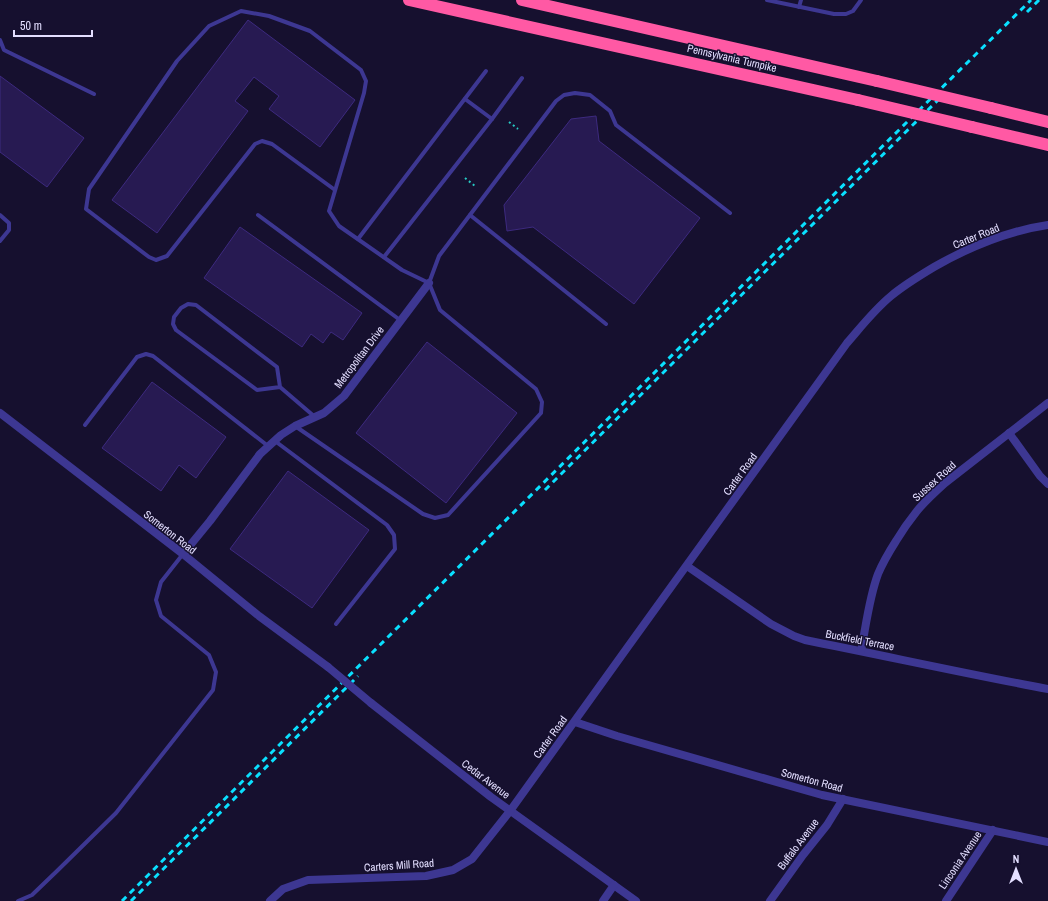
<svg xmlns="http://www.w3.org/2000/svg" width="1048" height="901" viewBox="0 0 1048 901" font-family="'Archivo Narrow',sans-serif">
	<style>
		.building { fill: #271a52; stroke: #3d2a7f }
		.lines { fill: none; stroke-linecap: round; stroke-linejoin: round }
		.path { stroke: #27cac4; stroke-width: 2; stroke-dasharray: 2 3; stroke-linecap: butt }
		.lane { stroke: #3d3792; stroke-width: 4 }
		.street { stroke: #3d3792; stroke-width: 8 }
		.highway { stroke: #ff59a4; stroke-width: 12 }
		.rail { stroke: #0ae0ff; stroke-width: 3; stroke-dasharray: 6 5; stroke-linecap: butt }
		.street-bridge { stroke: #3d3792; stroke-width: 8 }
		.highway-bridge { stroke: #ff59a4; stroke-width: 12 }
		.labels { text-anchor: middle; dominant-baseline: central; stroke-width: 3; stroke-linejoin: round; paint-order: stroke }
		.street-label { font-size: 11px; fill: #e3deff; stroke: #16102f }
	</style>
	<rect width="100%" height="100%" fill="#16102f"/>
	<g class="building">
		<path d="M248,20L355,100L320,147L269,109L279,96L254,77L235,101L248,111L157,233L112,200Z"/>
		<path d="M0,76L84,138L47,187L0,152Z"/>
		<path d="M596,116L599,141L700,218L634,304L533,227L507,231L504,205L571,119Z"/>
		<path d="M240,227L362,313L343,340L331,332L323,343L311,334L302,347L204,278Z"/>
		<path d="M427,342L517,413L446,503L356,433Z"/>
		<path d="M152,382L226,437L196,478L179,465L161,491L102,448Z"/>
		<path d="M288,471L369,530L312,608L230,549Z"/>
	</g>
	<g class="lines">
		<g class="path">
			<path d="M509,122L518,129"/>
			<path d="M465,178L475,186"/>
		</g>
		<g class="lane">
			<path d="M767,0L834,14H846L853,11L861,0"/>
			<path d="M799,7L801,0"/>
			<path d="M0,40L4,50L94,94"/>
			<path d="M492,119L522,78"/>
			<path d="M0,215L9,223V230L0,241"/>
			<path d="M258,215L400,320"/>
			<path d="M470,215L606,324"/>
			<path d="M358,239L486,71"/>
			<path d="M384,257L492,119L465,99"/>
			<path d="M429,283L439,256L556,101L564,95L575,93L590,95L610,111L616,125L730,213"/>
			<path d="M280,387L257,390L176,330L173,324L174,317L181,308L188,304L196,305L277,367L280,387L315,417"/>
			<path d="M85,425L137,357L146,354L153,356L268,446"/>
			<path d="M295,426L423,514L435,518L448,515L541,413L542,402L536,389L440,310L429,283L402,270L339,226L329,211L364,93L366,81L361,70L310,31L269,16L241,11L209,26L177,61L89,189L86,209L149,257L156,260L167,256L255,144L262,141L272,144L335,190"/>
			<path d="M275,441L387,525L394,535L395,549L336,624"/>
			<path d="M18,901L32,895L57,871L116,813L213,690L216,672L209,655L161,616L156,600L161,582L183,554"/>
		</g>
		<g class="street">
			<path d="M0,413L183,554L259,616L328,667"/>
			<path d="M1009,433L1040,476L1048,484"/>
			<path d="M183,554L210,521L260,454L281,435L295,426L324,413L344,396L429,283"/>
			<path d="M687,566L771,624L794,636L805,640C886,656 967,674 1048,689"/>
			<path d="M861,651C866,626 869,598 878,574C883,562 889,552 896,541C902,531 909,521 917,511C925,501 935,492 945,483L1048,403"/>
			<path d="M371,703L491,797L636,901"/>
			<path d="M575,722L617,736L822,795L1048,842"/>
			<path d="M270,901L283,889L308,880L426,876L453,870L472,859L510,811L627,648L847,343C861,327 874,310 891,296C904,285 919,276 934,267C969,247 1007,231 1048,225"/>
			<path d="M603,901L614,885"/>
			<path d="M770,901L803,855L827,825L843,799"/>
			<path d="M946,901L993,830"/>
		</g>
		<g class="highway">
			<path d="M409,0L858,100"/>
			<path d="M522,0L877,81"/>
			<path d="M991,108L1048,122"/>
			<path d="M972,127L1048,145"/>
		</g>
		<g class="rail">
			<path d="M1027,12L1039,0"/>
			<path d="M545,490L944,94"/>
			<path d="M122,901L908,121L1031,0"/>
			<path d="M131,901L358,676"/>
		</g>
		<path class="street-bridge" d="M328,667L371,703"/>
		<g class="highway-bridge">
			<path d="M877,81L991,108"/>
			<path d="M858,100L972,127"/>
		</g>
	</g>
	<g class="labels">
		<g class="street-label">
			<text transform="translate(732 58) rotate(13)">Pennsylvania Turnpike</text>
			<text transform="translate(976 236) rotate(-22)">Carter Road</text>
			<text transform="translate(359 357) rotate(-53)">Metropolitan Drive</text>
			<text transform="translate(740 474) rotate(-54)">Carter Road</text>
			<text transform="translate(934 481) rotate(-42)">Sussex Road</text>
			<text transform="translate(170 532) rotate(38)">Somerton Road</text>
			<text transform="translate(860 640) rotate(11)">Buckfield Terrace</text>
			<text transform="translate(550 737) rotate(-54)">Carter Road</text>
			<text transform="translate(486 779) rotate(37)">Cedar Avenue</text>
			<text transform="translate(812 780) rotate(15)">Somerton Road</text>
			<text transform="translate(798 844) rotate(-53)">Buffalo Avenue</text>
			<text transform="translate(960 860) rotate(-56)">Linconia Avenue</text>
			<text transform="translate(399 865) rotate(-4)">Carters Mill Road</text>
		</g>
	</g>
	<g transform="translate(1016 869)" stroke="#16102f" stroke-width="3" paint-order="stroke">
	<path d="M0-3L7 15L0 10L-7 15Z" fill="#e3deff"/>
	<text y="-6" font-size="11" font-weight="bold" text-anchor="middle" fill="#e3deff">N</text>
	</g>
	<path d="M14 30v6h78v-6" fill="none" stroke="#e3deff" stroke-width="2"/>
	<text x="20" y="30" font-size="12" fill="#e3deff" stroke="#16102f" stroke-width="3" paint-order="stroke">50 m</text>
</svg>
